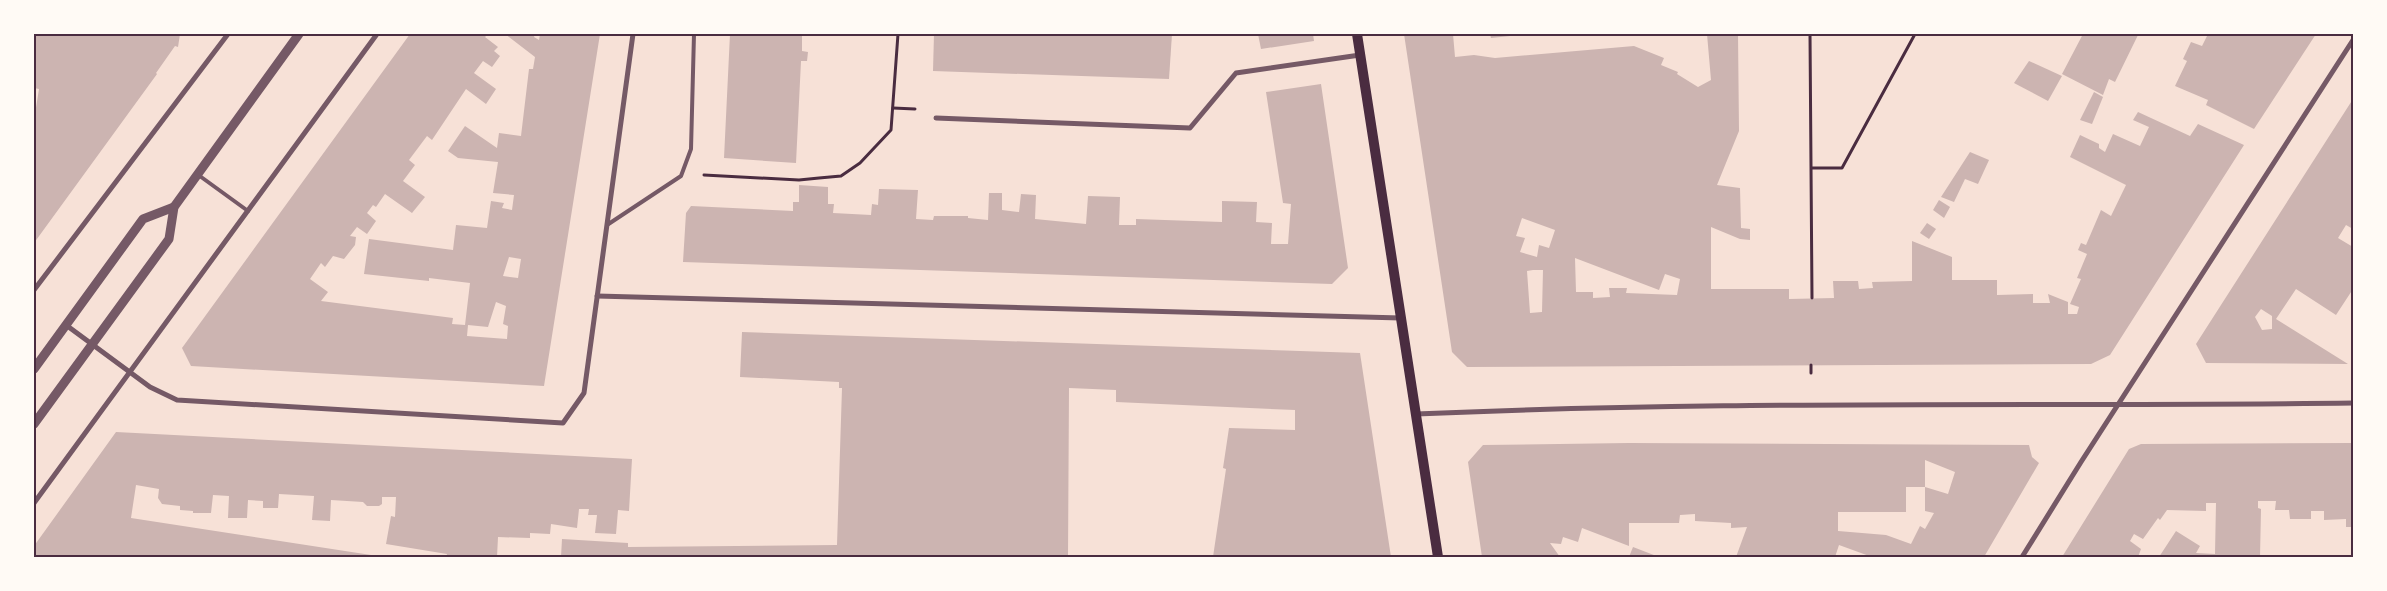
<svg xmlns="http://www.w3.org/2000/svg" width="2387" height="591" viewBox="0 0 2387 591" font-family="'Crimson Pro',serif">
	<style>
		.building { fill: #ccb4b1; fill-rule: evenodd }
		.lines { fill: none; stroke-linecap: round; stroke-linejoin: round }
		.path { stroke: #4a2c40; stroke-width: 3 }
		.service { stroke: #755966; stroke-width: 4 }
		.minor { stroke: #755966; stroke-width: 5 }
		.tertiary { stroke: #755966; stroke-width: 9 }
		.secondary { stroke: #4a2c40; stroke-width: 10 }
		.neatline { fill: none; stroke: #4a2c40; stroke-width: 2 }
	</style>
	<rect width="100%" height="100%" fill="#f7e1d7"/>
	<g class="building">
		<path d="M34,34H180L178,47L175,46L156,73L157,74L34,243V120L39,89L34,88Z"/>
		<path d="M410,34H488L485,37L498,47L494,51L500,56L492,67L483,61L474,73L496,89L486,104L466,89L432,140L427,136L409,160L415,165L403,181L425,197L412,213L385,194L376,207L373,205L367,213L376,221L367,234L357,227L350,236L356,237L355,245L344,259L333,256L325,267L321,263L310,279L328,292L321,301L453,318L452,324L465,325L470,283L429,278V281L364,274L369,239L453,250L456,225L487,228L491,201L504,203L502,208L512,210L514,195L493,193L498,162L458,158L448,151L465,126L497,148L499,133L521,136L529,69H533L535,57L505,34H535L534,37L539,40L540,34H600L544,386L191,366L182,348ZM509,257L521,259L518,278L503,276ZM496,302L506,306L503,324L508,326L507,339L467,336L468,325L488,327Z"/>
		<path d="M730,34H802V51L808,52L807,61H801L796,163L724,158Z"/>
		<path d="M934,34H1172L1169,79L933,71Z"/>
		<path d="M1258,34H1313L1314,41L1261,49Z"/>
		<path d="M1404,34H1453L1455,57L1474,55L1495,58L1634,46L1664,58L1661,65L1678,72L1677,74L1698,87L1711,80L1707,34H1738L1739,131L1717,185L1740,188L1741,228L1750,229V240L1740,239L1711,227V289H1789V299L1834,298L1833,281H1858L1859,289L1873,288L1872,282L1912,281V241L1952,257V280H1997V295L2033,294V303H2050L2048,294L2068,302V314H2077L2079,307L2070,304L2081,279L2077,278L2087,254L2078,250L2081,243L2086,245L2101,210L2111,216L2126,185L2070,157L2080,135L2099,144V148L2105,152L2113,134L2140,146L2149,127L2133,120L2138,112L2190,136L2198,124L2244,145L2110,355L2091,364L1467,367L1452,352ZM1522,218L1555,230L1549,248L1539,245L1537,257L1520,252L1525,238L1516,236ZM1575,258L1659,290L1665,274L1680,279L1677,295L1626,293L1627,288H1609L1610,297L1593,298V292H1576ZM1533,270H1543L1542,312L1530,313L1527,271Z"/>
		<path d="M1490,34H1520V35L1491,38Z"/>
		<path d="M2083,34L2138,35L2115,82L2109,79L2103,95L2062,74Z"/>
		<path d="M2208,34H2316L2254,129L2206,105L2208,100L2175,86L2187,61L2183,59L2191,42L2202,46Z"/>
		<path d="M2029,61L2062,76L2048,101L2014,83Z"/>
		<path d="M1321,84L1348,268L1332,284L683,262L686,213L691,206L793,211V202H799V185L828,187V204H834L833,213L871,215L872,204L878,205L879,189L918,190L916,219L933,220L934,216H968V218L988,220L989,193H1002V210L1019,212L1021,194L1036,195L1035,219L1086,224L1088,196L1120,197L1119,225H1136V219L1222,222V201L1257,202L1256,222L1272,223L1271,244H1288L1291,204L1283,203L1266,92Z"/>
		<path d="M2094,92L2103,97L2092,124L2080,120Z"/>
		<path d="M2353,99V229L2346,225L2338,238L2353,247V289L2336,315L2296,289L2276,319L2348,364L2206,363L2196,344ZM2261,309L2272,316V329L2262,330L2255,317Z"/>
		<path d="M1970,152L1989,160L1978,184L1965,179L1954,202L1941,197Z"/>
		<path d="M1939,200L1950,207L1944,218L1933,210Z"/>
		<path d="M1927,223L1936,229L1929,239L1920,233Z"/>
		<path d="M742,332L1360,353L1391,557H1213L1226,469L1223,468L1229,428L1295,430V410L1116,402V390L1069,388L1068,557H561L562,539L628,543V547L837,545L842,388H839V382L740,377Z"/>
		<path d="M116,432L632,459L629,511L618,510L616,534L595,533L597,515H588L589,509H579L577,528L551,524L550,534L530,533V538L498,537L497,557H446L447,554L386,544L391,516L395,517L396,497H382V504L379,506H367L363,502L331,500L330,521L312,520L314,496L279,494L278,508H263V501L248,500L247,518H228L229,496L213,495L211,513H193V511L180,510V506L162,504L158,498L159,489L136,485L131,518L384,557H34V546Z"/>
		<path d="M1629,443L2029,445L2032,457L2039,463L1984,557H1872L1839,545L1835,557H1736L1747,527L1731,528V523L1695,521V514L1680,515L1679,523H1629V546L1582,528L1578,542L1563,537L1561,544L1550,543L1560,557H1482L1468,462L1483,445ZM1925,460L1955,472L1948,494L1925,487V511L1934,513L1925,529L1920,526L1911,544L1886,535L1838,531V512H1906V487H1925Z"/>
		<path d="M2353,443V527H2346V519L2324,520V511H2311V519H2290L2289,510H2275L2276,501H2258V508L2261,509L2260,557H2159L2176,531L2200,546L2196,553L2215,554L2216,503H2206V511L2167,510L2160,520L2158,518L2143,539L2134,534L2130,541L2141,549L2138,557H2062L2129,449L2141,444Z"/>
		<path d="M1633,547L1659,557H1629Z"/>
	</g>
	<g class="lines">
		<g class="path">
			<path d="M1810,34L1812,298"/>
			<path d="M893,108L915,109"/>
			<path d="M1812,168H1842L1915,34"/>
			<path d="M704,175L799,180L819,178L841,176L860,163L891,130L898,34"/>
			<path d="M1811,373V365"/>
		</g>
		<g class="service">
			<path d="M197,174L248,211"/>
			<path d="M607,225L681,176L691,149L694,34"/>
		</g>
		<g class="minor">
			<path d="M936,118L1190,128L1236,73L1360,55"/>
			<path d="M34,290L228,34"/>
			<path d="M597,296L1401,318"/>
			<path d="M66,325L150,387L177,400L563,423L584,393L633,34"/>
			<path d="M1416,414C1728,400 2041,407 2353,403"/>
			<path d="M34,503L377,34"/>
			<path d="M2022,557L2081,462L2353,40"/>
		</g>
		<g class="tertiary">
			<path d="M34,369L143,219L174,207"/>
			<path d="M34,424L169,239L174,207L299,34"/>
		</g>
		<path class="secondary" d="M1357,34L1438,557"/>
	</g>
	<rect width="2387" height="591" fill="none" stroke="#fffaf5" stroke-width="70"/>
	<rect x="35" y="35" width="2317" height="521" class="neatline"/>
</svg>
